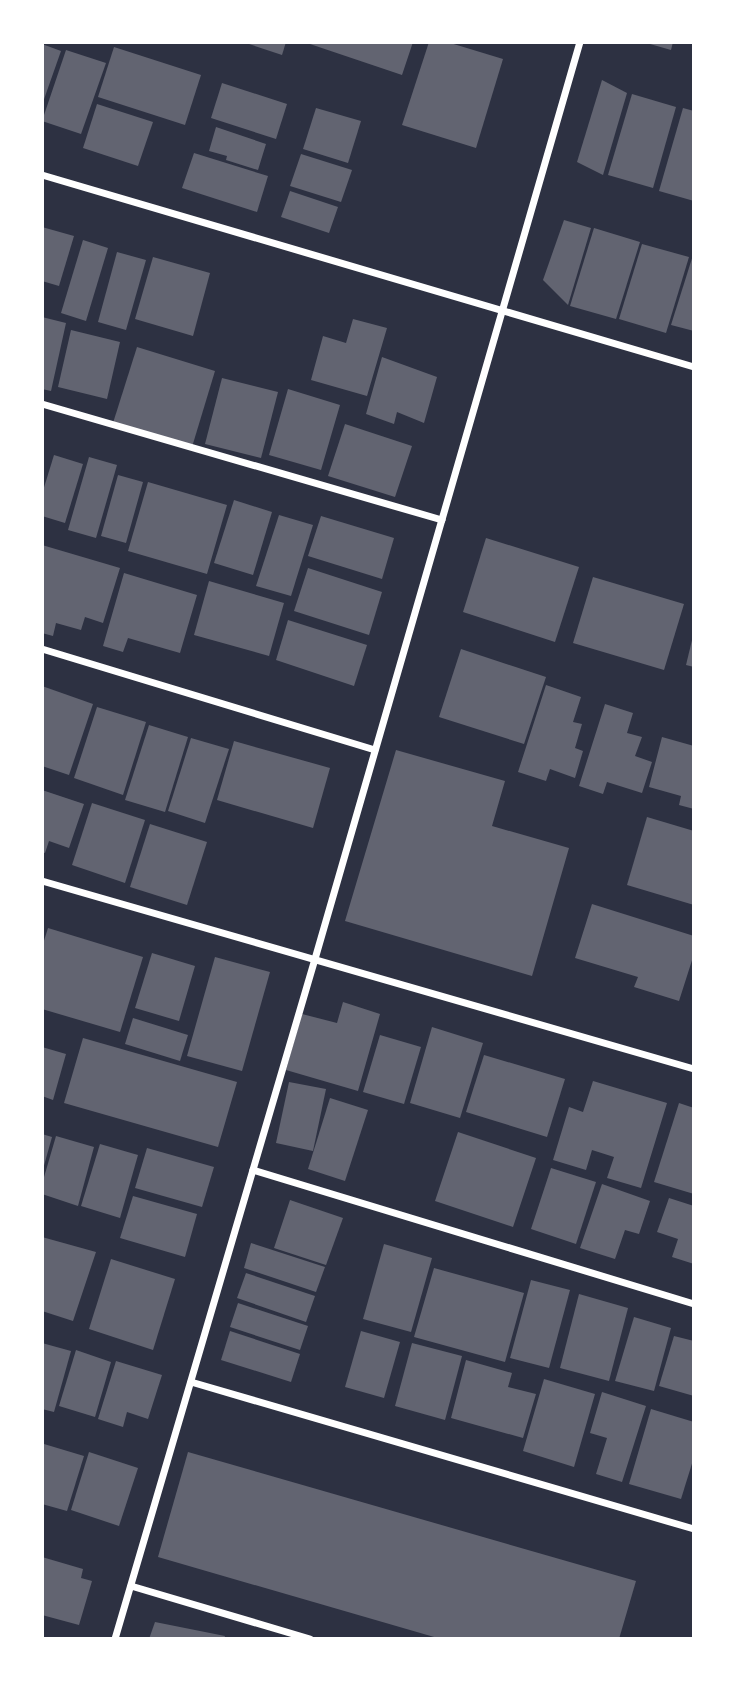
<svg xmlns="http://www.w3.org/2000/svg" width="736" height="1681" viewBox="0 0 736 1681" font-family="'Archivo Narrow',sans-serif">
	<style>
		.building { fill: #626471 }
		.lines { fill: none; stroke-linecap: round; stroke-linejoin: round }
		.minor { stroke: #fff; stroke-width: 7 }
	</style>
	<rect width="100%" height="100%" fill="#2d3142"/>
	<g class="building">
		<path d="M243,42H286L282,55Z"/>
		<path d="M304,42H413L402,75Z"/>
		<path d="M429,42H447L503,59L476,148L402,125Z"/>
		<path d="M643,42H673L671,50Z"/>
		<path d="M42,44L61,51L42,105Z"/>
		<path d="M114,47L201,75L185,125L98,97Z"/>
		<path d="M66,50L106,63L81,134L42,121Z"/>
		<path d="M602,80L627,93L603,175L577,162Z"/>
		<path d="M222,83L287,104L276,139L211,118Z"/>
		<path d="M632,94L676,107L653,188L608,175Z"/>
		<path d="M97,104L153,122L138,166L83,148Z"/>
		<path d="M316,108L361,121L348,163L303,149Z"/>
		<path d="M683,108L694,111V201L659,191Z"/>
		<path d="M216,127L266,144L258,170L226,160L227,156L209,151Z"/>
		<path d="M194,153L268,176L257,212L182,188Z"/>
		<path d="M301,154L352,170L341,202L290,186Z"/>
		<path d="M290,191L338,207L329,233L281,217Z"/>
		<path d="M564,220L591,228L568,305L543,280Z"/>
		<path d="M42,227L74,236L59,286L42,281Z"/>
		<path d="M594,228L640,242L616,319L570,306Z"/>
		<path d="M83,240L108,248L86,321L61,313Z"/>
		<path d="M642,244L689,257L666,333L619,319Z"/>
		<path d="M117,252L146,260L126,330L98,322Z"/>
		<path d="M694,252V331L671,325Z"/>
		<path d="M153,257L210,273L193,336L135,319Z"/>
		<path d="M42,317L66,323L51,391L42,389Z"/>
		<path d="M353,319L387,328L367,396L311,380L323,336L346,343Z"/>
		<path d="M71,330L120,342L107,399L58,387Z"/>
		<path d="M137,347L215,371L192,447L113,423Z"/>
		<path d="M382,357L437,377L424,423L397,412L394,424L366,414Z"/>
		<path d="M222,378L278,392L261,458L205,444Z"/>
		<path d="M288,389L340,405L321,470L269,455Z"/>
		<path d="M345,424L412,446L395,497L328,476Z"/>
		<path d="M54,455L83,464L65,523L42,516V494Z"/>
		<path d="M89,457L117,465L96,538L68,530Z"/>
		<path d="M118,475L143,482L126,543L101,536Z"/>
		<path d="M148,482L227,505L207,574L128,551Z"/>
		<path d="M234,500L272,512L253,575L214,563Z"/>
		<path d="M279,515L313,525L291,596L256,586Z"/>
		<path d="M321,516L394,538L382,579L308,556Z"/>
		<path d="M486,538L579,567L555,642L463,612Z"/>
		<path d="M42,545L120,568L103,623L85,617L81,630L56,623L53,636L42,633Z"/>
		<path d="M308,568L382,592L369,635L294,611Z"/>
		<path d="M124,573L197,595L180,653L128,638L123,652L103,646Z"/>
		<path d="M593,577L684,604L664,670L573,643Z"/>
		<path d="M209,581L284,603L269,656L194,635Z"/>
		<path d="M288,620L367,645L354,686L276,660Z"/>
		<path d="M693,636H694V667L686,665Z"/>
		<path d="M461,649L546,677L524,744L439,717Z"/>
		<path d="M546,685L581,697L573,722L582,724L575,748L583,751L575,778L550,769L546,781L518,772Z"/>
		<path d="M42,686L93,704L69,775L42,766Z"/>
		<path d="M605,704L633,713L627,733L642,737L635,756L652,762L642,793L607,782L603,794L579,786Z"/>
		<path d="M97,707L146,722L123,795L74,778Z"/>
		<path d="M149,725L188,737L165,812L125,800Z"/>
		<path d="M662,737L694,746V809L679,805L681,796L649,787Z"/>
		<path d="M191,738L229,749L205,823L168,811Z"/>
		<path d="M234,741L330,768L313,828L217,800Z"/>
		<path d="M396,750L505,781L492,826L569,848L532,976L345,921Z"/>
		<path d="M42,790L84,804L69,848L49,841L45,853L42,852Z"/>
		<path d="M92,803L145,820L125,883L72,865Z"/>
		<path d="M647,817L694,831V905L627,885Z"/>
		<path d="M150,824L207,842L187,905L130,887Z"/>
		<path d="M592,904L694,936V954L679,1001L634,987L638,977L575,958Z"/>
		<path d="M48,928L143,957L120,1032L42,1009V947Z"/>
		<path d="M152,953L195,966L179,1021L135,1008Z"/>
		<path d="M215,957L270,972L242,1071L187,1056Z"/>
		<path d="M343,1002L380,1014L358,1091L286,1070L302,1014L337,1023Z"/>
		<path d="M133,1018L188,1035L180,1061L125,1044Z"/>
		<path d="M432,1027L483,1043L460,1118L410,1103Z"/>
		<path d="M380,1035L421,1047L404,1104L363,1092Z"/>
		<path d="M83,1038L237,1082L218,1147L64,1103Z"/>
		<path d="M42,1047L66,1054L53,1100L42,1096Z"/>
		<path d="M484,1055L565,1079L547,1137L466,1112Z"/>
		<path d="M593,1081L667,1103L641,1188L607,1178L614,1157L592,1150L586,1170L553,1160L569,1107L583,1112Z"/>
		<path d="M289,1082L326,1089L313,1151L276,1143Z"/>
		<path d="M330,1098L368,1110L345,1181L308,1169Z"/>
		<path d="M679,1103L694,1108V1194L654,1182Z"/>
		<path d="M458,1132L536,1158L513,1227L435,1201Z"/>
		<path d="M42,1134L52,1137L43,1169H42Z"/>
		<path d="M56,1136L94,1147L78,1206L42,1194V1184Z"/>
		<path d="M100,1144L138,1155L120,1218L81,1206Z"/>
		<path d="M147,1148L214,1167L202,1207L135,1188Z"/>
		<path d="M551,1168L596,1182L576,1244L531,1229Z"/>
		<path d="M602,1184L650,1201L639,1234L625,1230L615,1259L580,1248Z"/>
		<path d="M133,1196L197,1214L185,1257L120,1238Z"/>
		<path d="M669,1198L694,1206V1264L672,1257L678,1239L657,1232Z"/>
		<path d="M290,1200L343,1218L326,1265L274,1248Z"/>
		<path d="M42,1237L96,1252L73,1321L42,1311Z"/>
		<path d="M251,1243L325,1267L316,1292L244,1268Z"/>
		<path d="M384,1244L432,1258L411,1332L363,1319Z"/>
		<path d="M111,1259L175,1279L153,1350L89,1329Z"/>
		<path d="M434,1268L524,1293L505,1362L414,1337Z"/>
		<path d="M246,1273L315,1296L306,1322L237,1298Z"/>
		<path d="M531,1280L570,1290L549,1368L510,1358Z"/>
		<path d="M579,1294L628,1308L609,1381L560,1368Z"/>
		<path d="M238,1303L308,1326L300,1350L230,1327Z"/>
		<path d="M634,1317L671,1328L654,1391L615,1381Z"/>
		<path d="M230,1331L300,1354L291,1382L221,1360Z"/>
		<path d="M361,1331L400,1342L384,1398L345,1387Z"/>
		<path d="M674,1336L694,1341V1396L659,1386Z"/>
		<path d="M42,1343L71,1351L54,1412L42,1409Z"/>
		<path d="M412,1343L462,1356L445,1420L395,1406Z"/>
		<path d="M76,1350L111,1362L95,1417L59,1406Z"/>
		<path d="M466,1360L512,1373L508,1387L536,1394L523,1438L451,1418Z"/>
		<path d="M116,1361L162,1375L148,1419L127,1412L123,1427L98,1419Z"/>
		<path d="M544,1379L595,1394L574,1467L523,1451Z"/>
		<path d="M602,1392L646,1406L622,1482L596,1474L607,1438L590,1433Z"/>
		<path d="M651,1409L694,1422V1457L681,1499L629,1484Z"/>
		<path d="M44,1444L84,1456L67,1511L42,1504V1452Z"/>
		<path d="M89,1452L138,1468L119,1526L71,1510Z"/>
		<path d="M188,1452L636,1581L619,1639H441L158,1557Z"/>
		<path d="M42,1557L83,1569L81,1578L92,1581L79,1625L42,1615L44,1596L42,1595Z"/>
		<path d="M155,1622L225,1636L224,1639H149Z"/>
	</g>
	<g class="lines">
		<g class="minor">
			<path d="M42,175L694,367"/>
			<path d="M42,404L442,520"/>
			<path d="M42,649L375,750"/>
			<path d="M42,881L694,1069"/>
			<path d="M253,1170L694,1304"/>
			<path d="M191,1382L694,1529"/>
			<path d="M131,1586L310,1639"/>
			<path d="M115,1639L315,959L580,42"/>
		</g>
	</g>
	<rect width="736" height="1681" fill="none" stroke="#ffffff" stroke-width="88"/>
</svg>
